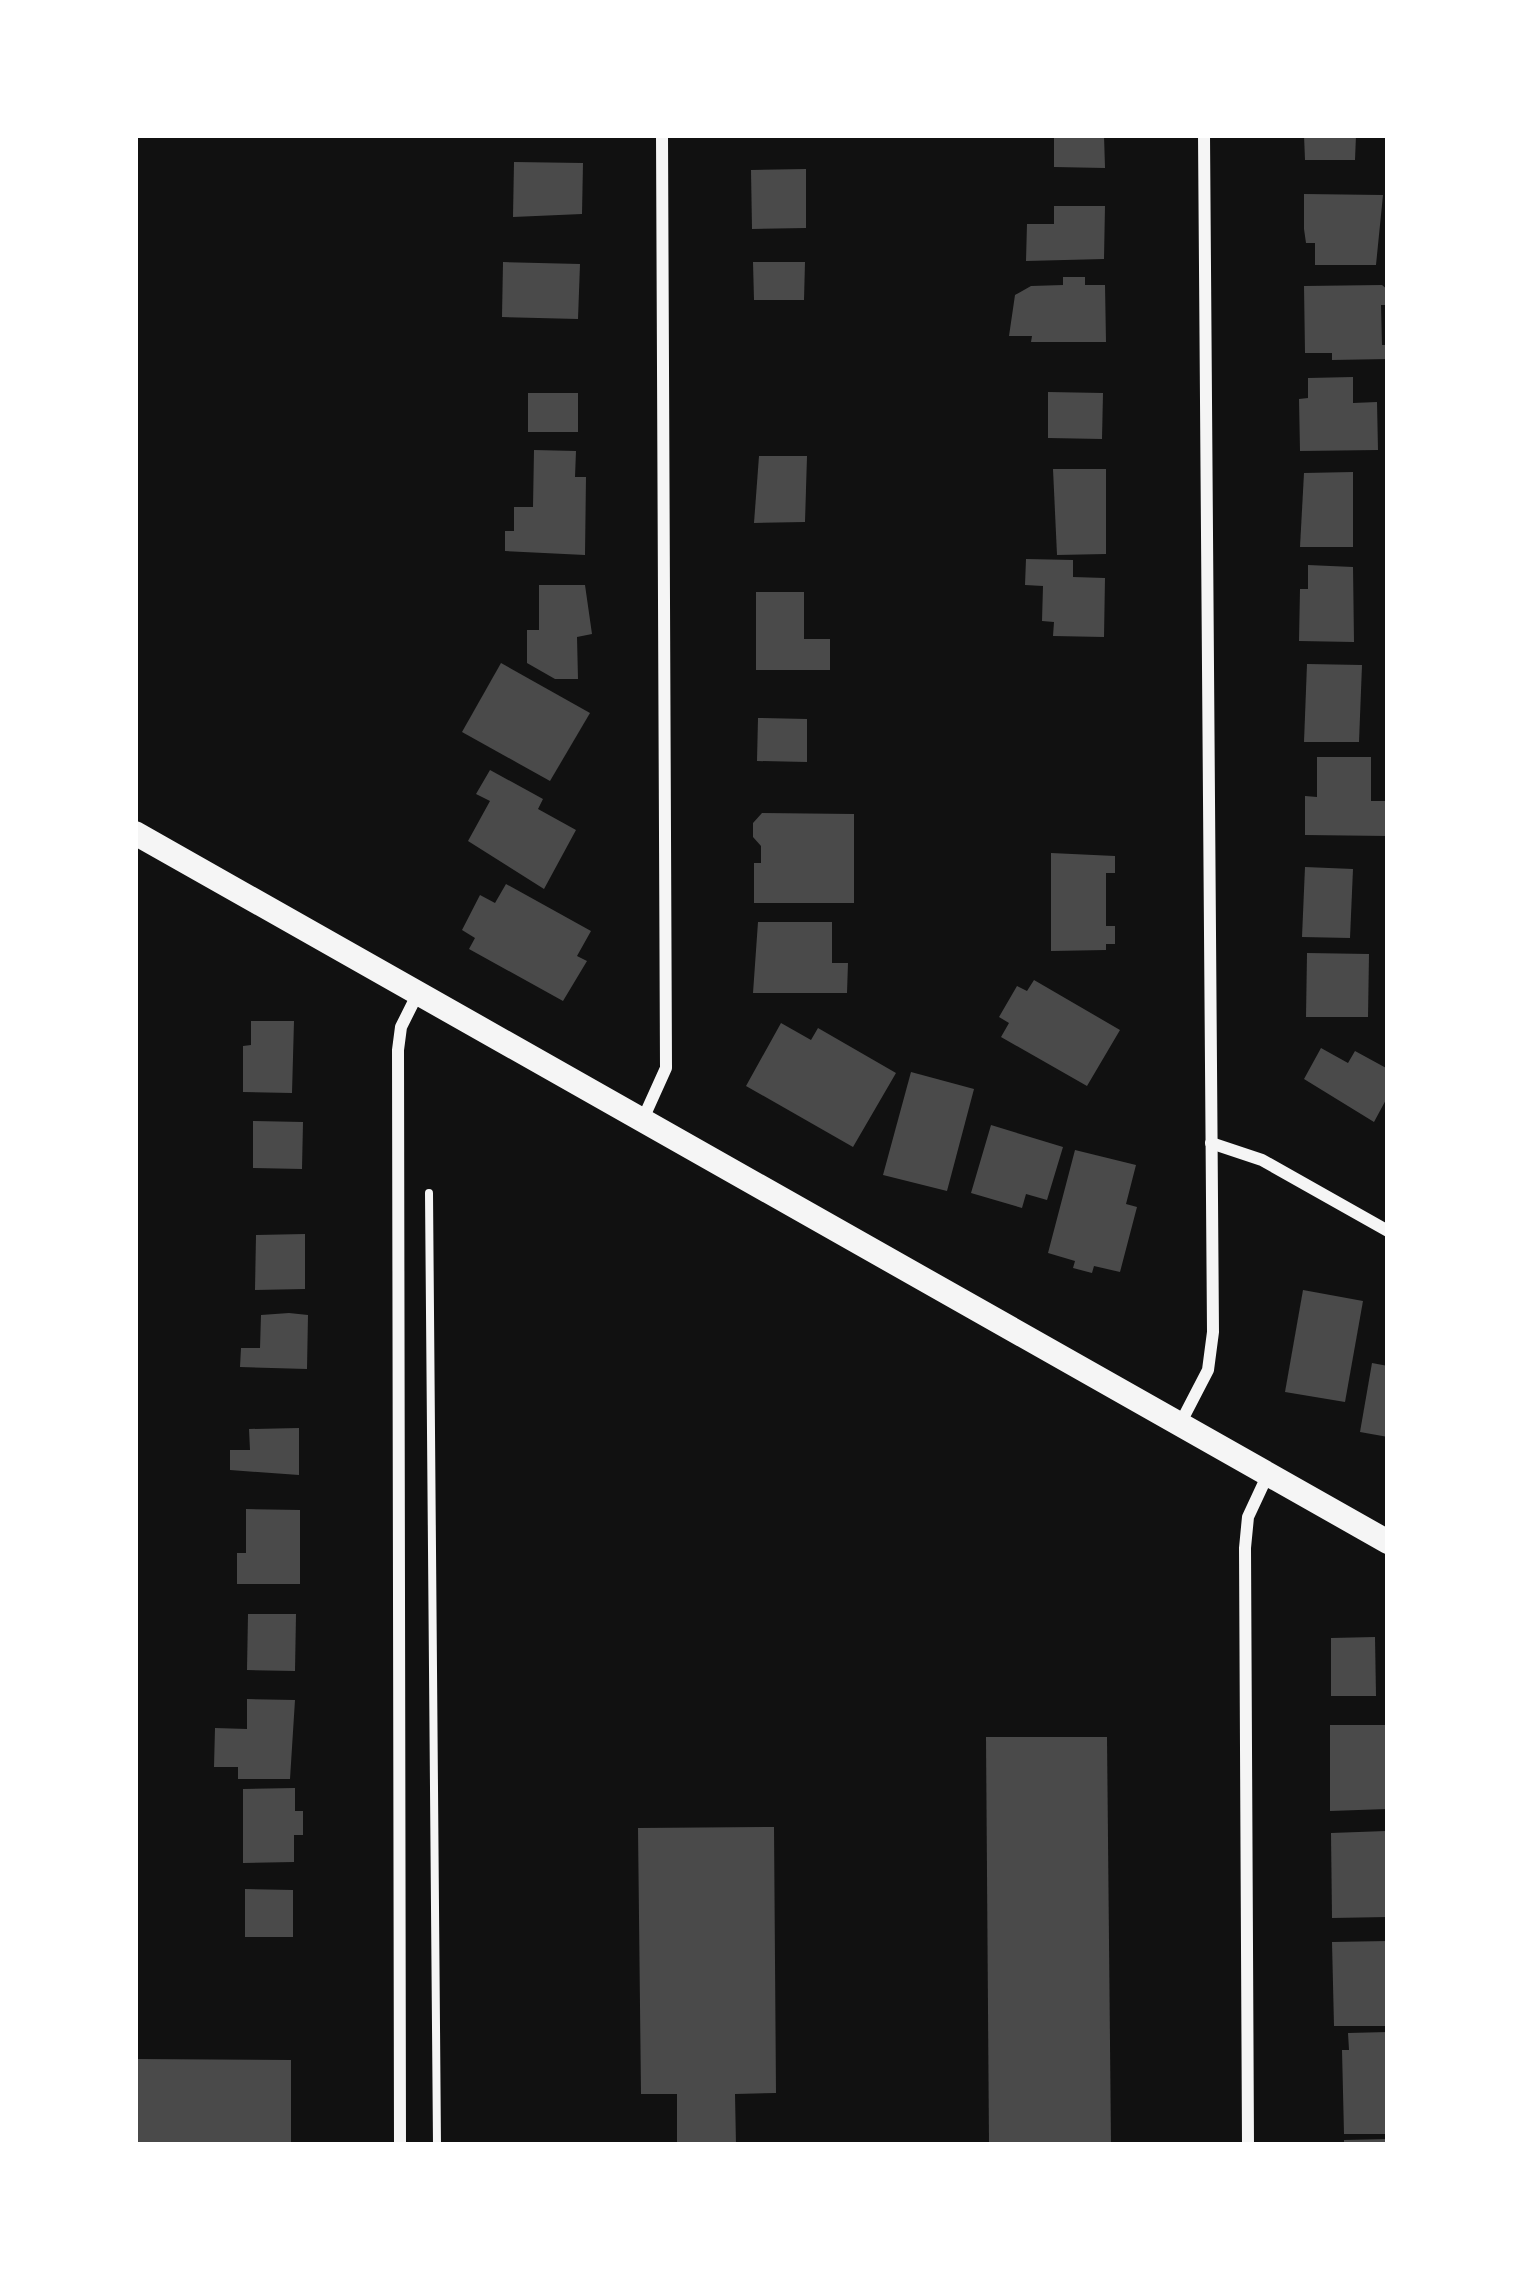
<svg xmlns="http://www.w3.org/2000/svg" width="1523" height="2280" viewBox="0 0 1523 2280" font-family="'Noto Sans',sans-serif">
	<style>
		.building { fill: #4a4a4a }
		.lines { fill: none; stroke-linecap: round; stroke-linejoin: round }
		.path { stroke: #f5f5f5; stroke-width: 8 }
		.minor { stroke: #f5f5f5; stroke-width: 12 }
		.secondary { stroke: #f5f5f5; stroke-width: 24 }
	</style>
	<rect width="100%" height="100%" fill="#111"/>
	<g class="building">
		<path d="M1054,135H1104L1105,168L1054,167Z"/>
		<path d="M1304,135H1356L1355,160H1305Z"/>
		<path d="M514,162L583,163L582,214L513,217Z"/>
		<path d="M806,169V228L752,229L751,170Z"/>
		<path d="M1304,194L1383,195L1376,265H1315V243H1306L1304,229Z"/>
		<path d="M1054,206H1105L1104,259L1026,261L1027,224H1054Z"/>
		<path d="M503,262L580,264L578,319L502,317Z"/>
		<path d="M753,262H805L804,300H754Z"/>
		<path d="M1063,277H1085V285H1105L1106,342H1031L1032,336H1009L1015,295L1031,286L1063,285Z"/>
		<path d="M1382,285L1388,290V305H1381L1382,345H1388V359L1332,360V353H1305L1304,286Z"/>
		<path d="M1353,377V403L1377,402L1378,450L1300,451L1299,399L1308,398V378Z"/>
		<path d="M1048,392L1103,393L1102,439L1048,438Z"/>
		<rect x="528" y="393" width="50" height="39"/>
		<path d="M534,450L576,451L575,477H586L585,555L505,551V531H514V507H533Z"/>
		<path d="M759,456H807L805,522L754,523Z"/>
		<path d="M1053,469H1106V554L1057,555Z"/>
		<path d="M1353,472V547H1300L1304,473Z"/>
		<path d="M1026,559L1073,560V577L1105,578L1104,637L1053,636L1054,622L1042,621L1043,586L1025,585Z"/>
		<path d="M1308,565L1353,567L1354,642L1299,641L1300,589H1308Z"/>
		<path d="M539,585H585L592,634L577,637L578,679H555L527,663V630H539Z"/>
		<path d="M756,592H804V639H830V670H756Z"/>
		<path d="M501,663L590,713L550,781L462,732Z"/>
		<path d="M1307,664L1362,665L1359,742H1304Z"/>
		<path d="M758,718L807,719V762L757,761Z"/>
		<path d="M1317,757H1371V801H1388V836L1305,835V796L1317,797Z"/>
		<path d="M490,770L543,799L538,809L576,830L544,889L468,841L490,801L476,794Z"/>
		<path d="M762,813L854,814V903H754V863H761V846L753,837V823Z"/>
		<path d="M1051,853L1115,856V873H1106V926H1115V944H1106V950L1051,951Z"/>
		<path d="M1305,867L1353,869L1350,938L1302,937Z"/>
		<path d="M506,884L591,931L577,956L587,961L563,1001L469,949L475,938L462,930L480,895L495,903Z"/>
		<path d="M758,922H832V963H848L847,993H753Z"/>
		<path d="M1307,953L1369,954L1368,1017H1306Z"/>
		<path d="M1034,980L1120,1030L1087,1086L1001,1037L1009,1023L999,1017L1017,986L1027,991Z"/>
		<path d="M251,1021H294L292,1093L243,1092V1046L251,1045Z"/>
		<path d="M781,1023L811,1040L818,1028L896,1073L853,1147L746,1086Z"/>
		<path d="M1321,1048L1348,1063L1355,1051L1388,1069V1096L1374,1122L1304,1079Z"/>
		<path d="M911,1072L974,1089L947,1191L883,1175Z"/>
		<path d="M253,1121L303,1122L302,1169L253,1168Z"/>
		<path d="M991,1125L1063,1147L1047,1200L1026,1194L1022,1208L971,1193Z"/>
		<path d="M1075,1150L1136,1165L1126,1204L1137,1207L1120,1272L1094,1266L1092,1273L1073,1268L1075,1261L1048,1253Z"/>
		<path d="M305,1234V1289L255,1290L256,1235Z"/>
		<path d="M1303,1290L1363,1301L1345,1402L1285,1392Z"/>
		<path d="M289,1313L308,1315L307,1369L240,1367L241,1348H260L261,1315Z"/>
		<path d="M1372,1363L1388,1366V1437L1360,1432Z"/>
		<path d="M299,1428V1475L230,1470V1450H250L249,1429Z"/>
		<path d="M246,1509L300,1510V1584H237V1553H246Z"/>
		<path d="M248,1614H296L295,1671L247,1670Z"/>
		<path d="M1375,1637L1376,1696H1331V1638Z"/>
		<path d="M247,1699L295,1700L290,1779H238V1767H214L215,1728L247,1729Z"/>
		<path d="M1330,1725H1388L1387,1809L1330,1811Z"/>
		<path d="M986,1737H1107L1111,2145H989Z"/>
		<path d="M295,1788V1811H303V1835H294V1862L243,1863V1789Z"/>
		<path d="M774,1827L776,2093L735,2094L736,2145H677V2094H641L638,1828Z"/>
		<path d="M1386,1831L1388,1917L1332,1918L1331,1833Z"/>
		<path d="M245,1889L293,1890V1937H245Z"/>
		<path d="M1388,1941V2026H1334L1332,1942Z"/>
		<path d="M1388,2032V2134H1344L1342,2050H1349L1348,2033Z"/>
		<path d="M135,2059L291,2060V2144L136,2145Z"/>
		<path d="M1388,2139V2145H1344V2140Z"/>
	</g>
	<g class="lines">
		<path class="path" d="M429,1193L437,2145"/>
		<g class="minor">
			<path d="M643,1119L666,1068L662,135"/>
			<path d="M1211,1143L1262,1160L1388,1231"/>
			<path d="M1180,1424L1208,1370L1213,1332L1204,135"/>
			<path d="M400,2145L398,1050L401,1027L418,993"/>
			<path d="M1248,2145L1245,1548L1248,1517L1268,1474"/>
		</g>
		<path class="secondary" d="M135,833L1388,1542"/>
	</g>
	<rect width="1523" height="2280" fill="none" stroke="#ffffff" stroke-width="276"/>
</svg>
